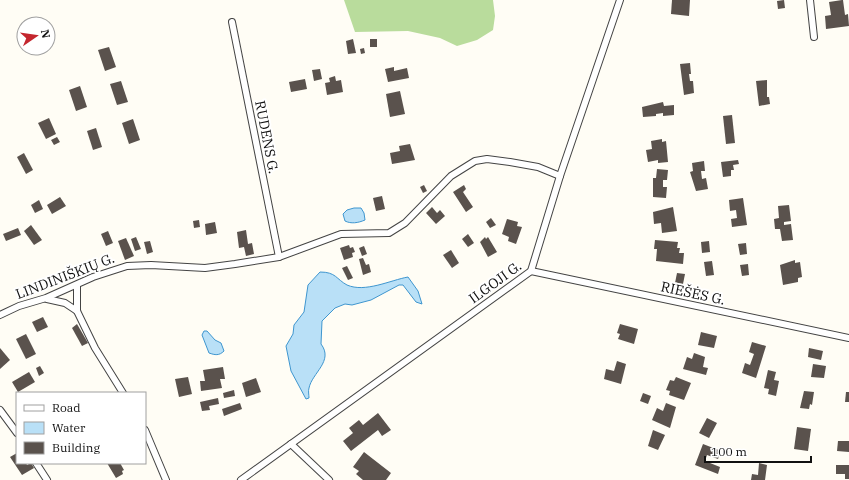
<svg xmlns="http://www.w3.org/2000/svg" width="849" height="480" viewBox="0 0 849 480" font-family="'IBM Plex Serif',serif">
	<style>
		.forest { fill: #b9dc9c }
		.water { fill: #b9e0f7; stroke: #3f96cf }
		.building { fill: #5a524d }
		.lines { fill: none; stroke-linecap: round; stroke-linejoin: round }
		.street-casing { stroke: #444; stroke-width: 8 }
		.street { stroke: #fff; stroke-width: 6 }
		.labels { text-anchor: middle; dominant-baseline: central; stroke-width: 4; stroke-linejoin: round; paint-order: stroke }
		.street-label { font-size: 14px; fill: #111; stroke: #fff }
	</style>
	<rect width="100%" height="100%" fill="#fffdf5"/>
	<path class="forest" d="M344,0H493L495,16L493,30L477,40L457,46L440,38L408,31L355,32Z"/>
	<g class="water">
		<path d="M354,208H361L364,213L365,220C358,223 351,224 345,221L343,214L347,210Z"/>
		<path d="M320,272C336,272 336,279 347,285C365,293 391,280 408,277L418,291L422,304L416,302L403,285H399L371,300L352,305L345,304L335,308L322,321L321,344C334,361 312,373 309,388C308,391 309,395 309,398L306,399L291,371L286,346L293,334L294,325L304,312L308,285Z"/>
		<path d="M204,331H207L215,340L221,343L224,351C219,356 215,355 209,353L202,335Z"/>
	</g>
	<g class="building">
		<path d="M672,0H690L689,16L671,14Z"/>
		<path d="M784,0L785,8L778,9L777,1Z"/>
		<path d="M842,0H843L845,15L848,14L849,26L826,29L825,16L831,15L829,2Z"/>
		<path d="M353,39L356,53L348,54L346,41Z"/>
		<rect x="370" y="39" width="7" height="8"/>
		<path d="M109,47L116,67L105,71L98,50Z"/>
		<path d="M364,48L365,53L361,54L360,49Z"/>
		<path d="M690,63L691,74H689L690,81H693L694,93L684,95L680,64Z"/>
		<path d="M394,67V71L407,68L409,78L388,82L385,69Z"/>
		<path d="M320,69L322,79L314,81L312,70Z"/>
		<path d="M335,76L336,81L341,80L343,92L327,95L325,83L330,82L329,78Z"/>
		<path d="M305,79L307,89L291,92L289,82Z"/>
		<path d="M767,80V97H769L770,104L759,106L756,81Z"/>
		<path d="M121,81L128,102L117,105L110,84Z"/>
		<path d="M80,86L87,107L76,111L69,90Z"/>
		<path d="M400,91L405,114L390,117L386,94Z"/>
		<path d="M663,102L664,106L674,105V115L663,116V113L656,114V116L643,117L642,107Z"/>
		<path d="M732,115L735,143L726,144L723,116Z"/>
		<path d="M49,118L56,134L46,139L38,123Z"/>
		<path d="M133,119L140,140L129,144L122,123Z"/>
		<path d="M96,128L102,147L93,150L87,131Z"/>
		<path d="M57,137L60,142L54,145L51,140Z"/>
		<path d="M662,139V142L666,141L668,162L658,163V160L648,162L646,150L652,149L651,141Z"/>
		<path d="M410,144L415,160L392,164L390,153L400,151L399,146Z"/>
		<path d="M24,153L33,170L26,174L17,157Z"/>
		<path d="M738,160L739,164L733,165L734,170H731V176L723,177L721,162Z"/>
		<path d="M704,161L705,171H701L702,179L706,178L708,189L696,191L690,172L693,171L692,163Z"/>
		<path d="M657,169L668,170L667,180H663V187H667L666,198L653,197V178H656Z"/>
		<path d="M424,185L427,191L423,193L420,187Z"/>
		<path d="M464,185L466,189L463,192L473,207L466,212L453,192Z"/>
		<path d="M382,196L385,209L376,211L373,198Z"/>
		<path d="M60,197L66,206L52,214L47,205Z"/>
		<path d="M743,198L747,225L732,227L731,219L737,218L736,210L730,211L729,200Z"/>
		<path d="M39,200L43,209L35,213L31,205Z"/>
		<path d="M789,205L791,221L784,222V225L791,224L793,240L782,241L780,229H775L774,219L779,218L778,206Z"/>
		<path d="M432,207L437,213L440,210L445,216L436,224L426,213Z"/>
		<path d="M673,207L677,231L662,233L661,223L654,224L653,212Z"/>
		<path d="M491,218L496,225L490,228L486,222Z"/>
		<path d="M507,219L518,222L517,226L522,227L516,244L508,241L509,237L502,234Z"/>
		<path d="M199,220L200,227L194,228L193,221Z"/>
		<path d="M215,222L217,233L206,235L205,224Z"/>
		<path d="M31,225L42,240L34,245L24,231Z"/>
		<path d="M18,228L21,235L6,241L3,234Z"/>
		<path d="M246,230L248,244L252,243L254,254L246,256L244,247L239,248L237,232Z"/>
		<path d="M108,231L113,243L106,246L101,234Z"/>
		<path d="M468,234L474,243L468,247L462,239Z"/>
		<path d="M136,237L141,249L135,251L131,239Z"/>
		<path d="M485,237L486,239L488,237L497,252L488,257L480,242Z"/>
		<path d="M126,238L134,256L125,260L118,241Z"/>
		<path d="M655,240L678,242L677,248H680L679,253H684L683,264L656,261L657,249H654Z"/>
		<path d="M150,241L153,252L147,254L144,242Z"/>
		<path d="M709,241L710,252L702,253L701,242Z"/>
		<path d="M746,243L747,254L740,255L738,244Z"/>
		<path d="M349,245L350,248L353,247L355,252L352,253L353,257L344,260L340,248Z"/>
		<path d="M364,246L367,254L362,256L359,248Z"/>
		<path d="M451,250L459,263L452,268L443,255Z"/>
		<path d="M363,258L366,265L369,264L371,272L363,275L359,259Z"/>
		<path d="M795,260V263L800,262L802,277L798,278V282L783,285L780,265Z"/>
		<path d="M712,261L714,275L706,276L704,262Z"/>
		<path d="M748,264L749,275L742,276L740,265Z"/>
		<path d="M347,266L353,278L348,280L342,268Z"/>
		<path d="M677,273L685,274L683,284L675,283Z"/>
		<path d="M43,317L48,327L37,332L32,322Z"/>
		<path d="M77,324L88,343L82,346L72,328Z"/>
		<path d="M620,324L638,329L634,344L618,339L620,334L617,333Z"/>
		<path d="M701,332L717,336L714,348L698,345Z"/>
		<path d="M26,334L36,354L26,359L16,339Z"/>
		<path d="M752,342L766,346L756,378L742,373L745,363L750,365L754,354L749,352Z"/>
		<path d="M0,348L10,360L0,369Z"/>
		<path d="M809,348L823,351L821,360L808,357Z"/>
		<path d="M694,353L705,357L703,367L708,368L706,375L683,369L687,357L692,359Z"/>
		<path d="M617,361L626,364L621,384L604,379L606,369L614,371Z"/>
		<path d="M813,364L826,366L824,378L811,377Z"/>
		<path d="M40,366L44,373L39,376L36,368Z"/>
		<path d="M223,367L225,379H220L222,388L201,391L200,381H205L203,370Z"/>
		<path d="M768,370L776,372L774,380L779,381L776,396L768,394L769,389L764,388Z"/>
		<path d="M29,372L35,382L18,392L12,382Z"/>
		<path d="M188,377L192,394L179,397L175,379Z"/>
		<path d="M676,377L691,383L684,400L669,395L670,391L666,390L670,380L674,381Z"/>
		<path d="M256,378L261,392L246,397L242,383Z"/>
		<path d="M234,390L235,396L224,398L223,393Z"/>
		<path d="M804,391L814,392L812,405L810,404L809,409L800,408Z"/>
		<path d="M846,392H849V402H845Z"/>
		<path d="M643,393L651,396L648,404L640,401Z"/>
		<path d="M218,398L219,404L209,406L210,410L202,411L200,402Z"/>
		<path d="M240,403L242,409L224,416L222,409Z"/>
		<path d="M666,403L676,407L670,428L652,420L657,408L663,411Z"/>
		<path d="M378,413L391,430L382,436L378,430L351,451L343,441L353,433L349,428L359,420L363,425Z"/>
		<path d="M707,418L717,423L709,438L699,433Z"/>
		<path d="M797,427L811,429L808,451L794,449Z"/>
		<path d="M653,430L665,435L658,450L648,446Z"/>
		<path d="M838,441H849V452L837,451Z"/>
		<path d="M703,444L721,451L718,459L707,455L705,461L720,467L718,474L695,465Z"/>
		<path d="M364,452L391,473L386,480H363L356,474L359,471L353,467Z"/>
		<path d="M17,453V463H26L27,465L31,463L34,468L22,475L10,457Z"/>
		<path d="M107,463H120L124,470L122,471L123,474L116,478Z"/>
		<path d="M759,463L767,465L765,480H751L752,474L758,475Z"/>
		<path d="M836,465H849V479H845V474H836Z"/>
	</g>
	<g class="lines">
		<defs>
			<g id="street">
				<path d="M810,0L814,37"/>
				<path d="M232,22L279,257"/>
				<path d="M531,271L849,338"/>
				<path d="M77,285V311L95,348L123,393"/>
				<path d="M47,299L65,303L77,311"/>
				<path d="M0,315L19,306L46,298L93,277L127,266L151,265L205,268L235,264L279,257L341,234L389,233L405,223L451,176L475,161L487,159L510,162L538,167L560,176"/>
				<path d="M0,410L17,433"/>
				<path d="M145,430L166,480"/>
				<path d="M291,444L329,480"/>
				<path d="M36,463L47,480"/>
				<path d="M241,480L531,271L560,176L620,0"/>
			</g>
		</defs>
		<use href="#street" class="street-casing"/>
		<use href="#street" class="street"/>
	</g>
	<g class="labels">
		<g class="street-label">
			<text transform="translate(267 137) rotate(79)">RUDENS G.</text>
			<text transform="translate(65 276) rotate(-21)">LINDINIŠKIŲ G.</text>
			<text transform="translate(495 282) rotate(-36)">ILGOJI G.</text>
			<text transform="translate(693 293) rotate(12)">RIEŠĖS G.</text>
		</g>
	</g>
	<rect x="16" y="392" width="130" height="72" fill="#ffffff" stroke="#a0a0a0"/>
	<rect x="24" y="405" width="20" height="6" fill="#ffffff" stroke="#a0a0a0"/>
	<text x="52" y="412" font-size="12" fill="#111111">Road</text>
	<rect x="24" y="422" width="20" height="12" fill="#b9e0f7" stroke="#a0a0a0"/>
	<text x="52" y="432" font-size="12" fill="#111111">Water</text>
	<rect x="24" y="442" width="20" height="12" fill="#5a524d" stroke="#a0a0a0"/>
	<text x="52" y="452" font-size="12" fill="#111111">Building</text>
	<g transform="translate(36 36) rotate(77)"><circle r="19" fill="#ffffff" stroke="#a0a0a0"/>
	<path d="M0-3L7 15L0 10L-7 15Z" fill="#c4262e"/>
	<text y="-6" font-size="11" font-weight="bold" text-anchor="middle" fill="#111111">N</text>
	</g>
	<path d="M705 456v6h106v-6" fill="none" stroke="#111111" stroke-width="2"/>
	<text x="711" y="456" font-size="12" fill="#111111" stroke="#ffffff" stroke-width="3" paint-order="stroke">100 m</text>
</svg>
